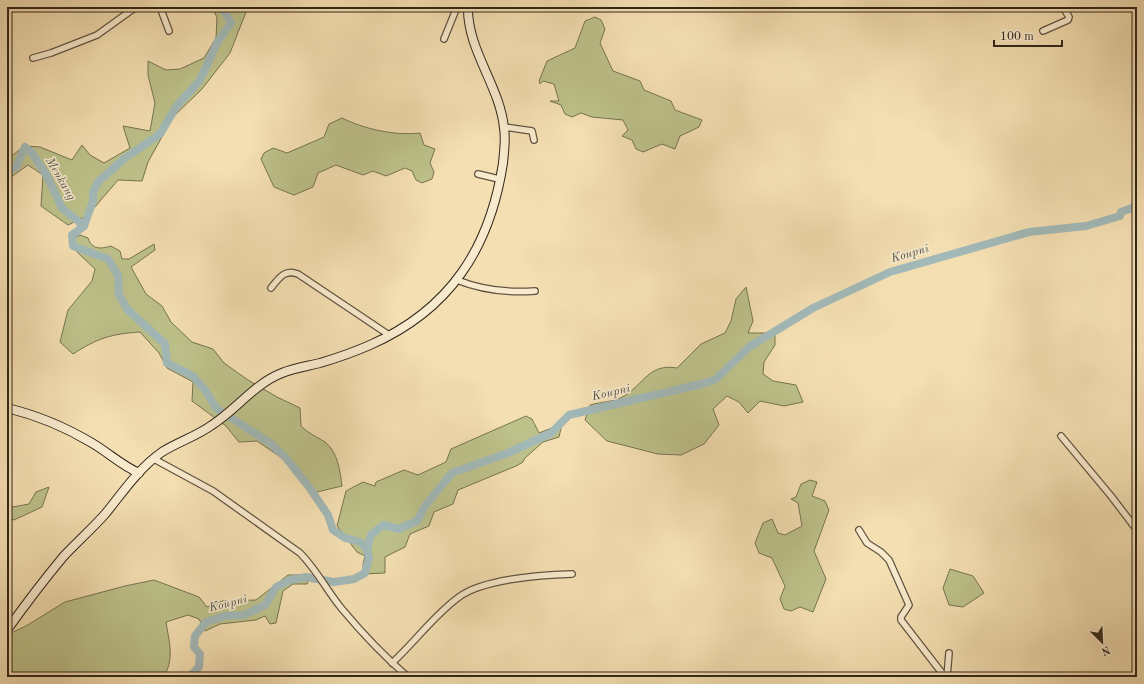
<svg xmlns="http://www.w3.org/2000/svg" width="1144" height="684" viewBox="0 0 1144 684" font-family="'Old Standard TT',serif">
	<style>
		.green { fill: #bdc18a; stroke: #767452 }
		.lines { fill: none; stroke-linecap: round; stroke-linejoin: round }
		.river { stroke: #a2b9b8; stroke-width: 8 }
		.street-casing { stroke: #615441; stroke-width: 8 }
		.secondary-casing { stroke: #30261b; stroke-width: 10 }
		.street { stroke: #f8eacd; stroke-width: 5.5 }
		.secondary { stroke: #f8eacd; stroke-width: 8 }
		.labels { text-anchor: middle; dominant-baseline: central; stroke-width: 3; stroke-linejoin: round; paint-order: stroke }
		.water-label { font-size: 12px; font-style: italic; fill: #52524a; stroke: #f8eacd }
	</style>
	<rect width="100%" height="100%" fill="#f4dfb2"/>
	<filter id="stains"><feTurbulence type="fractalNoise" baseFrequency=".005" numOctaves="4"/><feColorMatrix values="0 0 0 0 .2 0 0 0 0 .09 0 0 0 0 .02 0 0 0 .5 -.17"/></filter>
	<radialGradient id="worn" r=".72"><stop offset=".6" stop-color="#630" stop-opacity="0"/><stop offset="1" stop-color="#630" stop-opacity=".3"/></radialGradient>
	<g class="green">
		<path d="M211,7H238L246,12L230,53L202,89L173,117L148,162L142,181L118,180L88,215L68,225L41,206L43,175L28,165L7,180V156L10,157L25,146L40,147L72,160L82,145L90,155L104,163L130,148L123,126L150,131L155,103L148,75V61L166,70L180,69L204,58L216,38L217,17Z"/>
		<path d="M595,17L601,20L605,29L600,43L613,71L640,81L644,90L671,101L675,110L702,120L699,127L680,136L675,149L662,144L643,152L636,149L632,140L622,136L628,130L623,120L592,117L581,113L572,117L565,114L561,105L550,101H559L554,84L543,81L540,84L539,81L547,61L575,48L585,21Z"/>
		<path d="M342,118C364,129 395,136 420,133L424,145L435,149L430,163L434,172L432,179L422,183L416,180L412,171L405,168L386,176L373,171L363,175L336,165L318,173L313,187L294,195L274,187L261,159L264,153L273,148L287,153L324,137L329,124Z"/>
		<path d="M80,235L88,238C92,250 101,249 111,246L120,251L122,259H129L154,244L155,250L131,267L146,294L162,306L171,322L192,342L213,349L224,363L248,380L277,397L300,408L301,426C308,433 317,437 325,442C338,452 340,471 342,486L317,492L295,474L285,460L257,441L239,442L226,426L192,401L193,382L167,368L159,353L140,332C111,334 98,338 73,354L60,342L68,310L92,281L95,269L77,252L72,239Z"/>
		<path d="M746,287L753,321L748,333H775V345L764,362L763,374L773,381L796,385L803,402L784,406L760,401L748,413L739,402L727,396L713,409L719,425L704,444L681,455L658,454L607,441L585,420L590,405C600,402 615,402 624,396C644,384 649,363 677,368L701,344L725,333L731,321L736,299Z"/>
		<path d="M526,416L532,419L539,433L562,424L559,437L543,442L525,458L523,462L516,466L458,490L453,504L434,512L429,526L410,534L405,547L385,557V573L363,574V564L365,556L357,552L337,526L346,491L363,482L375,486L376,482L404,470L418,475L446,462L451,449Z"/>
		<path d="M810,480L817,482L812,496L825,501L829,510L814,551L826,579L813,612L800,607L791,611L784,609L780,599L785,586L772,558L759,553L755,543L763,523L772,519L778,533L785,535L802,526L798,503L791,499L796,497L801,484Z"/>
		<path d="M49,487L42,507L14,520L7,517V508L29,504L36,492Z"/>
		<path d="M950,569L973,576L984,593L963,607L949,605L943,588Z"/>
		<path d="M288,575H311L307,584H293L283,591L276,623L270,624L265,616L256,620L220,624L205,631L199,619L188,615L166,622C169,641 175,661 163,677H7V640L11,633L26,626L65,602L125,586L154,580L199,597L207,607L222,601L256,600Z"/>
	</g>
	<g class="lines">
		<g class="river">
			<path d="M222,7L231,23L218,41L200,80L176,107L160,134L125,158L98,182L93,192V201L84,226L72,235L73,246L108,259L118,275L119,295L128,310L165,344L167,363L193,376L205,390L216,408L270,443L286,458L309,487L328,515L333,530L345,538L360,542L367,549"/>
			<path d="M7,171L16,167L25,147L32,153L47,176L62,208L84,226"/>
			<path d="M189,677L199,667L200,654L194,647L195,636L206,622L225,616L244,615L265,605L276,587L290,580L306,577L334,582L354,579L365,573L369,558L367,549L371,535L383,525L399,529L417,521L425,506L452,473L508,453L551,433L569,415L706,383L716,379L749,347L813,308L890,272L1029,232L1086,226L1120,216L1121,212L1132,208L1137,204"/>
		</g>
		<defs>
			<g id="street">
				<path d="M160,7L169,31"/>
				<path d="M1043,31L1068,20L1069,17L1063,7"/>
				<path d="M444,39L457,7"/>
				<path d="M33,58L51,53L97,35L136,7"/>
				<path d="M504,127L532,131L534,140"/>
				<path d="M478,174L499,179"/>
				<path d="M457,280C482,290 508,293 535,291"/>
				<path d="M271,288C279,278 284,269 298,274L389,335"/>
				<path d="M1061,436L1111,496L1137,530"/>
				<path d="M154,459L213,491L300,553C317,570 327,591 342,609C362,633 385,657 408,677"/>
				<path d="M1132,524L1137,520"/>
				<path d="M859,530L867,543L881,552L889,560L909,605L901,617V620L945,677"/>
				<path d="M392,663C415,642 434,615 459,597C483,579 543,575 572,574"/>
				<path d="M947,677L949,653"/>
			</g>
			<g id="secondary">
				<path d="M7,408C36,415 67,428 92,443C109,453 121,465 139,473"/>
				<path d="M7,630C25,605 43,581 63,557C77,542 92,529 106,513C123,492 139,468 162,452C178,442 197,436 212,425C237,409 254,384 282,373C294,368 308,366 320,363C337,358 354,352 370,345C450,310 490,248 503,163C504,152 506,139 504,128C500,86 467,50 468,7"/>
			</g>
		</defs>
		<use href="#street" class="street-casing"/>
		<use href="#secondary" class="secondary-casing"/>
		<use href="#street" class="street"/>
		<use href="#secondary" class="secondary"/>
	</g>
	<g class="labels">
		<g class="water-label">
			<text transform="translate(60 179) rotate(60)">Menkang</text>
			<text transform="translate(910 254) rotate(-16)">Koupni</text>
			<text transform="translate(611 393) rotate(-13)">Koupni</text>
			<text transform="translate(228 604) rotate(-14)">Koupni</text>
		</g>
	</g>
	<rect width="1144" height="684" fill="none" stroke="#f4dfb2" stroke-width="24"/>
	<rect x="8" y="8" width="1128" height="668" fill="none" stroke="#30261b" stroke-width="2"/>
	<rect x="12" y="12" width="1120" height="660" fill="none" stroke="#30261b"/>
	<g transform="translate(1102 642) rotate(156)" stroke="#f8eacd" stroke-width="3" paint-order="stroke">
	<path d="M0-3L7 15L0 10L-7 15Z" fill="#30261b"/>
	<text y="-6" font-size="11" font-weight="bold" text-anchor="middle" fill="#30261b">N</text>
	</g>
	<path d="M994 40v6h68v-6" fill="none" stroke="#30261b" stroke-width="2"/>
	<text x="1000" y="40" font-size="12" fill="#30261b" stroke="#f8eacd" stroke-width="3" paint-order="stroke">100 m</text>
	<rect width="100%" height="100%" filter="url(#stains)"/>
	<rect width="100%" height="100%" fill="url(#worn)"/>
</svg>
